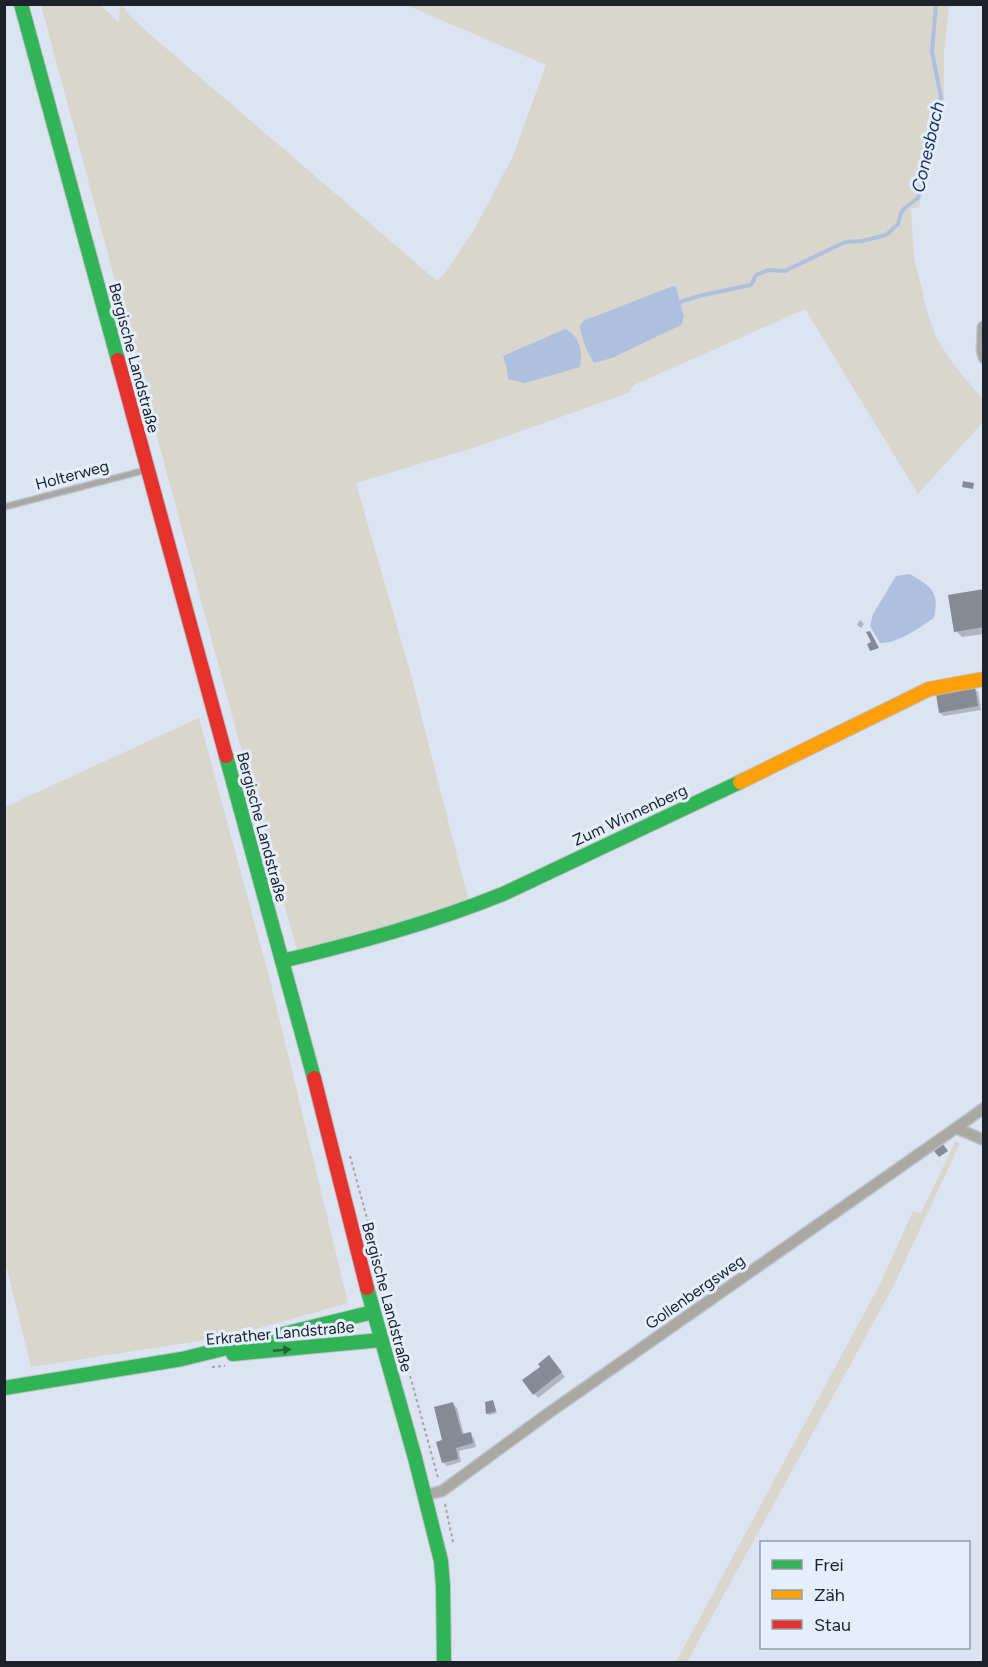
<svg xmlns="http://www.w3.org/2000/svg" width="988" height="1667" viewBox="0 0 988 1667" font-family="Figtree,sans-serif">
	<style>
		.green { fill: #d9d6cd }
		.water { fill: #afc0de }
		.shadow { fill: #0003 }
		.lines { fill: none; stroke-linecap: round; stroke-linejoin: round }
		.stream { stroke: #afc0de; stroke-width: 4 }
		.building { fill: #858a94 }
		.lane-casing { stroke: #bbc2cc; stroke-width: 8 }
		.street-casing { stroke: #bbc2cc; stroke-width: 13 }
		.fast-casing { stroke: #bbc2cc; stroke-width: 16 }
		.slow-casing { stroke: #bbc2cc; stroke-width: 16 }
		.jam-casing { stroke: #bbc2cc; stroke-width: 16 }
		.path { stroke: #a5a4a2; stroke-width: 2; stroke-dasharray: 3 3; stroke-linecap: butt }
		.lane { stroke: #aaa8a3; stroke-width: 5 }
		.street { stroke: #aaa8a3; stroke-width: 10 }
		.fast { stroke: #30b455; stroke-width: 14 }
		.slow { stroke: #ff9f0a; stroke-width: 14 }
		.jam { stroke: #e5322d; stroke-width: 14 }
		.oneway { fill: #25633d }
		.labels { text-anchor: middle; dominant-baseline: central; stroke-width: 6; stroke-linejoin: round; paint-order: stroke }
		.street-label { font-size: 16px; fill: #1c212a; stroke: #e5eefd }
		.water-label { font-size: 18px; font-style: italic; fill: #1c3464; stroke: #e5eefd }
	</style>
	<rect width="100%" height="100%" fill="#dce4f1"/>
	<g class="green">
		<path d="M41,5H100L119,22L120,5H122L130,16L153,37L437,281L446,272L475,228L513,156L546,65L406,5H949L944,53V99L919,207L911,209L914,256L927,312L937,339L953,364L983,399V422L918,494L805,309L634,385L628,393L479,446L356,483L409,668L469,902L371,931L297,950L234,723Z"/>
		<path d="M199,718L271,984L348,1303L231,1336L31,1367L4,1257L5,807Z"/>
		<path d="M955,1142L960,1143L894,1285L687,1662H676L880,1284L913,1211L921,1213Z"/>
		<path d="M353,1325L360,1329L348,1331L349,1337L280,1345L279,1342Z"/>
	</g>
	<g class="water">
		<path d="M673,286L676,287L684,317L681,325L612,358L594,363C587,352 582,339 580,326L583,321Z"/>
		<path d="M565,329C580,335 583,353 580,367L525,383L508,379L507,369L503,356Z"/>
		<path d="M910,574C931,587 940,591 934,618C920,627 898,644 880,643L870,626L873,614L896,576Z"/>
	</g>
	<g class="shadow">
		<path d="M984,590V634L962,637L956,631Z"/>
		<path d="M860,620L864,624L861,628L857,625Z"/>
		<path d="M974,689L978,692L981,710L944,716L940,713Z"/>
		<path d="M553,1361L565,1377L538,1398L524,1381Z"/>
		<path d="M493,1401L497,1413L489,1415L487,1413Z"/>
		<path d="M453,1404L457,1408L464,1435L470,1434L474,1438L476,1447L459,1451L461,1462L447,1466L443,1462L444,1441Z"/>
	</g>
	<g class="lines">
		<path class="stream" d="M680,302L703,295L751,285L756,275L768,270L785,271L845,242L862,241L886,235L898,224L901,213L905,208L918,198L925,175L923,160L929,137L941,97L932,52L936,4"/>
	</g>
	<g class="building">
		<path d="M963,481L974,483L973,489L962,487Z"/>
		<path d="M984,589V627L954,632L948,595Z"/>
		<path d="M870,631L879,648L870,651L867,644L871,642L866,632Z"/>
		<path d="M975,687L978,706L939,713L936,694Z"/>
		<path d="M943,1144L948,1151L939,1157L934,1151Z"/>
		<path d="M549,1355L562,1372L533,1395L522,1380L540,1367L538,1364Z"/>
		<path d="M493,1400L496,1411L486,1414L485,1402Z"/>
		<path d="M453,1402L462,1434L471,1432L473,1443L456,1448L458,1459L442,1463L436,1442L442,1440L434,1407Z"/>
	</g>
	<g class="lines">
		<defs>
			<path id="lane" d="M4,507L146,470"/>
			<g id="street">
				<path d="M983,327L982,351L984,358"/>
				<path d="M956,1128L984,1108"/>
				<path d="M425,1495L442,1491L550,1412L956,1128L984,1140"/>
			</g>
			<g id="fast">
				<path d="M21,4L118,360"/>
				<path d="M226,756L314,1078"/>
				<path d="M282,961C357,943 431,923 503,894L740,782"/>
				<path d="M367,1288L415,1458L441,1561L443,1586L444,1662"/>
				<path d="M233,1354L381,1340"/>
				<path d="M4,1388L182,1359L373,1312"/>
			</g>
			<path id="slow" d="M740,782L929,689L984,679"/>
			<g id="jam">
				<path d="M118,360L226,756"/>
				<path d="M314,1078L367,1288"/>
			</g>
		</defs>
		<use href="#lane" class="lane-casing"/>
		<use href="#street" class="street-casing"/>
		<use href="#fast" class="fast-casing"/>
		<use href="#slow" class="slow-casing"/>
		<use href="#jam" class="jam-casing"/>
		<g class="path">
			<path d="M350,1156L438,1478"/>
			<path d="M212,1367L225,1366"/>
			<path d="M445,1504L453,1542"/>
		</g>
		<use href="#lane" class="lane"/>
		<use href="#street" class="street"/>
		<use href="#fast" class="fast"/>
		<use href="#slow" class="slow"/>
		<use href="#jam" class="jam"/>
	</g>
	<defs><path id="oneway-solid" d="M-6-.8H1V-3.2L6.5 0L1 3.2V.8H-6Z" transform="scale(1.5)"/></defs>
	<use class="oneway" href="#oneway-solid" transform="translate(282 1350) rotate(-5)"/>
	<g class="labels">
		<g class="street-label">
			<text transform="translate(134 358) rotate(75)">Bergische Landstraße</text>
			<text transform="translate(72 475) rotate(-15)">Holterweg</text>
			<text transform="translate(630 815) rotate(-25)">Zum Winnenberg</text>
			<text transform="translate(262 827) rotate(75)">Bergische Landstraße</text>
			<text transform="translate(695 1292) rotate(-35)">Gollenbergsweg</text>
			<text transform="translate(387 1297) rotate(75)">Bergische Landstraße</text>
			<text transform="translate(280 1333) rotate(-5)">Erkrather Landstraße</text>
		</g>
		<g class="water-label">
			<text transform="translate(928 147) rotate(-77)">Conesbach</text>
		</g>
	</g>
	<rect width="988" height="1667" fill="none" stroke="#1c212a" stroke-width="12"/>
	<rect x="760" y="1541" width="210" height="108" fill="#e5eefd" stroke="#959ca9" stroke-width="1.5"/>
	<rect x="772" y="1560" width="30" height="9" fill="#30b455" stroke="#959ca9" stroke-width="1.5"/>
	<text x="814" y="1571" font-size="18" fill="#1c212a">Frei</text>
	<rect x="772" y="1590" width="30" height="9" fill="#ff9f0a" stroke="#959ca9" stroke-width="1.5"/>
	<text x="814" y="1601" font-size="18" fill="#1c212a">Zäh</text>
	<rect x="772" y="1620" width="30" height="9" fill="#e5322d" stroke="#959ca9" stroke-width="1.5"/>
	<text x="814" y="1631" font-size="18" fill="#1c212a">Stau</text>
</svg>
